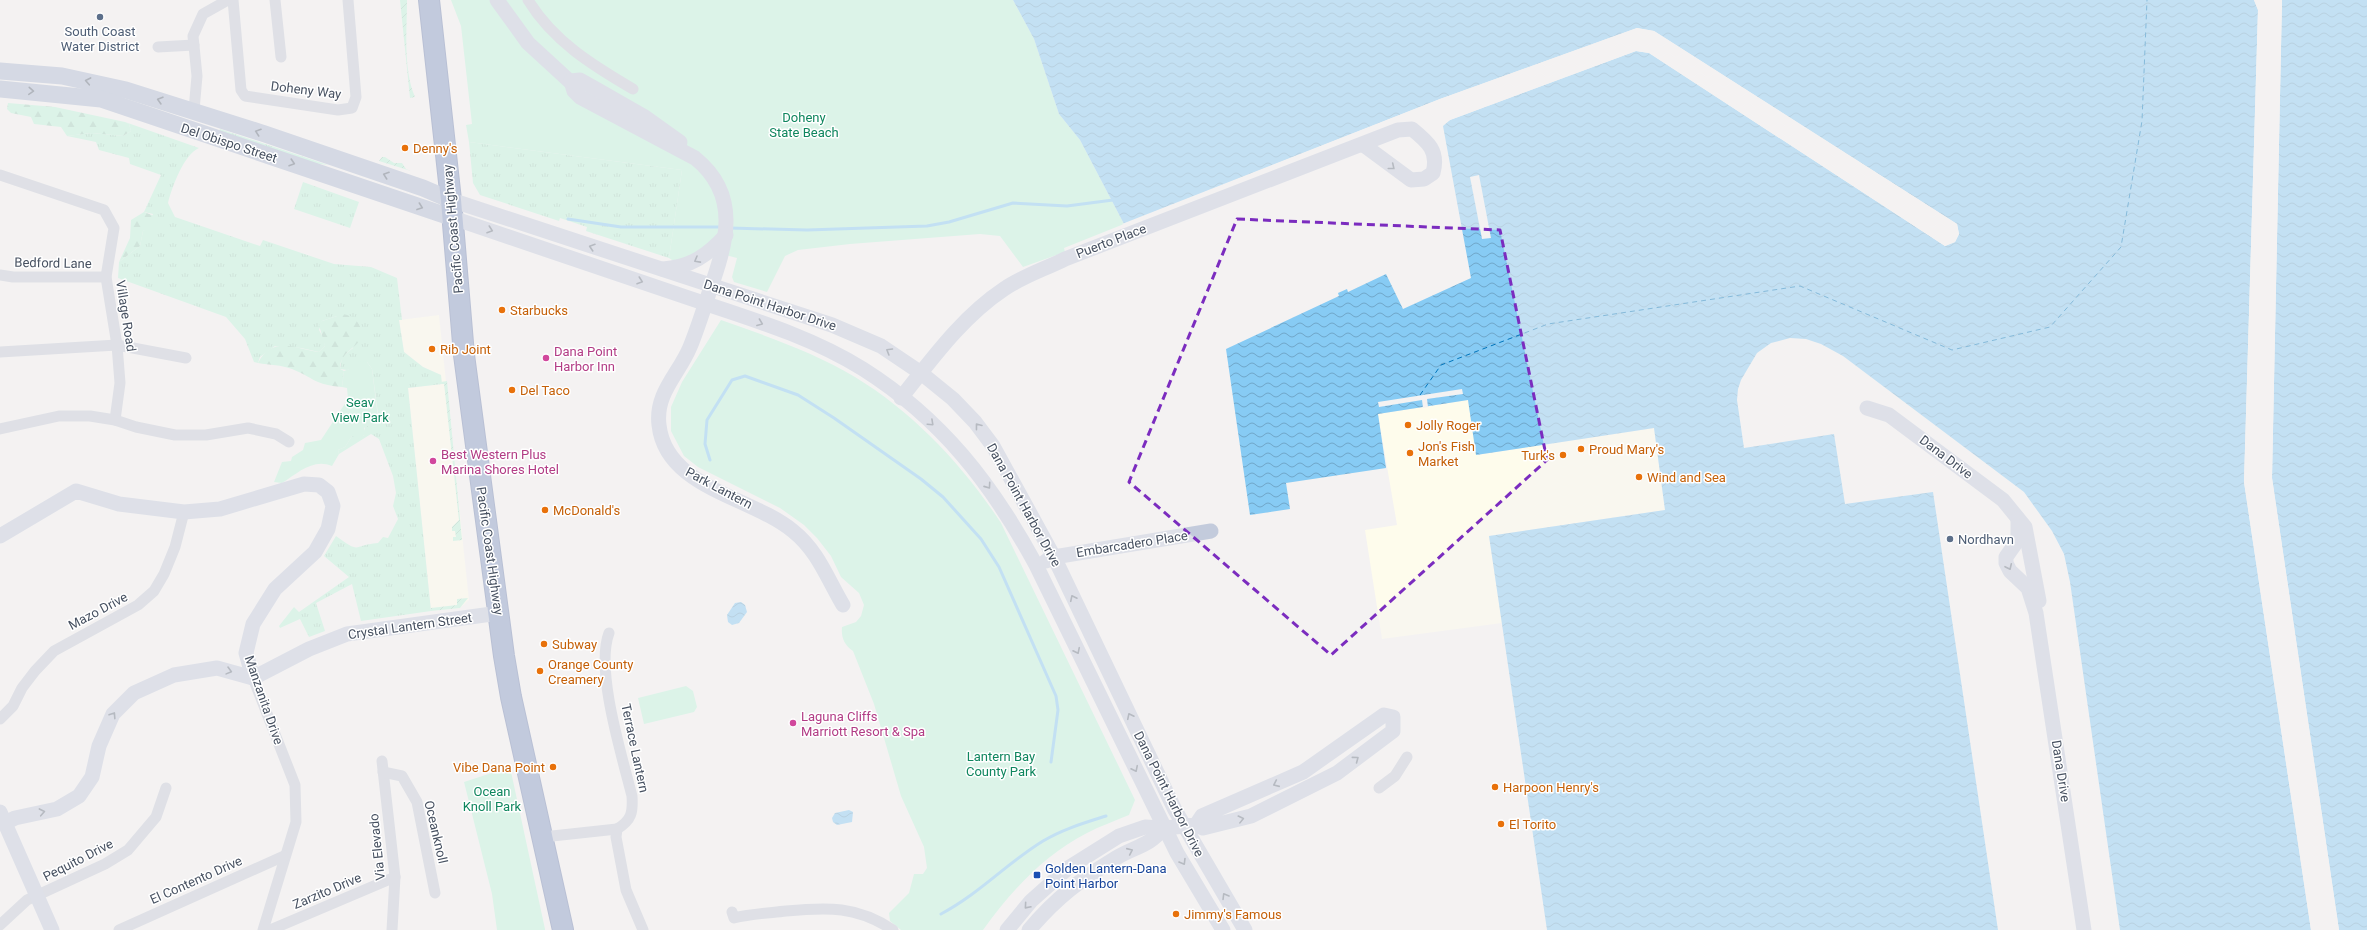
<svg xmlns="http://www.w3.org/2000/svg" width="2367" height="930" viewBox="0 0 2367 930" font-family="Roboto,sans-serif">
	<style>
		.commercial { fill: #fefcec }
		.grass { fill: url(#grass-tufts) }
		.forest { fill: url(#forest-firs) }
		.park { fill: #bef4dc }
		.garden { fill: url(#garden-furrows) }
		.water { fill: url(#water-waves) }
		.pier { fill: #f4f2f2 }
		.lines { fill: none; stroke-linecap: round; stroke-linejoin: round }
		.stream { stroke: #87cbf4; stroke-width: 3 }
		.ferry { stroke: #0075bc; stroke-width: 1; stroke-dasharray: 5 4; stroke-linecap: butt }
		.highway-casing { stroke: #7184b0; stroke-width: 22 }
		.street { stroke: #c5cbd7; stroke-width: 11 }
		.secondary { stroke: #c3cbdc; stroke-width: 15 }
		.primary { stroke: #afbbd2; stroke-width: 17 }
		.highway { stroke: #8699c4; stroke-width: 20 }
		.oneway { stroke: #616c7d }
		.oneway2 { stroke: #6c7686 }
		.marked { fill: none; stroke: #7b2cbf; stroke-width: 3; stroke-dasharray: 8 5; stroke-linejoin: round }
		.service-dot { fill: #5c6f8a; stroke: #fff; stroke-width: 1.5 }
		.food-dot { fill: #e8710a; stroke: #fff; stroke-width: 1.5 }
		.hotel-dot { fill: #d1479c; stroke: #fff; stroke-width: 1.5 }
		.transit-dot { fill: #1a4fb4; stroke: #fff; stroke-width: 1.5 }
		.labels { text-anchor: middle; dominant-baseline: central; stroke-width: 3; stroke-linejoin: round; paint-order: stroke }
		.service-label { font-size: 13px; fill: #4e5e75; stroke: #fff }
		.street-label { font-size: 13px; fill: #475161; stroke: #fff }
		.park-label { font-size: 13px; fill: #0f865e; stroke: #fff }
		.food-label { font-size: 13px; fill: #c56008; stroke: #fff; text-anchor: start }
		.hotel-label { font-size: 13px; fill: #b23c85; stroke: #fff; text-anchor: start }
		.transit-label { font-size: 13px; fill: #164399; stroke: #fff; text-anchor: start }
	</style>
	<defs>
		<pattern id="grass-tufts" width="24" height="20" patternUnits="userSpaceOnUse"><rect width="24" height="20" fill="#bef4dc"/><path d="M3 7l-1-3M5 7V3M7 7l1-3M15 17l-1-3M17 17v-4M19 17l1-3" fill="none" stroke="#a5d3bf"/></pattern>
		<pattern id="forest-firs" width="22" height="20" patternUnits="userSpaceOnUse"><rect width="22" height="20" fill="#bef4dc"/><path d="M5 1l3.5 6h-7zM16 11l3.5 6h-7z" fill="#a5d3bf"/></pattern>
		<pattern id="garden-furrows" width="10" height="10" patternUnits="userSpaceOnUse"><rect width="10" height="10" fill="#bef4dc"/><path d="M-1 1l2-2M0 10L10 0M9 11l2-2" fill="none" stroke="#a5d3bf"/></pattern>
		<pattern id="water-waves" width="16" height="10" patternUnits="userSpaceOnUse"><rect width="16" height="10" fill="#87cbf4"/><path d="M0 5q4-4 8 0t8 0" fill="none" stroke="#70a7c9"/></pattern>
	</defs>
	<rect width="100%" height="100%" fill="#f4f2f2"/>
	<g class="commercial">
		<path d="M439,315L469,600L460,608L431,611L408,388L441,384V375L423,367L404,352L399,320Z"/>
		<path d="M1468,400L1477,455L1654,428L1665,510L1489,536L1502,623L1382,639L1365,530L1397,525L1378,414Z"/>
	</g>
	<g class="grass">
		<path d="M125,122L199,148C184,154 172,187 168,203L175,217L260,246L263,240L334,264L371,267L397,278L402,320H399L404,352L423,367L441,375L442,384L408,388L431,611L361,621L352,584L316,603L325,631L309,637L300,619L280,628L279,626L294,607L299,612L349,577L324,556L336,536C362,555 352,545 378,543L383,537L388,538L398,519L393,506L396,493L393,476L379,439L371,434L339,454L338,450L345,447L352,436H364L365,427L369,425L375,427L379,421L372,369L367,362L347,370L340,369L342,357L353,348L337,316L322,321L319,330L324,339L325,346L319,352L301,348L275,346L260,357L258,363L254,362L245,339L226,317L118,278L119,262L140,246L143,231L148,228L153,214L144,212L161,175L130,164L129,158L99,150L96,142L67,136L92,133L123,136L131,131L129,124Z"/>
		<path d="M220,129L421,196L328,165L304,162L218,133Z"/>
		<path d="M469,142L682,170L669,258L586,231L587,227L560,218L559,221L480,195L473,183Z"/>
		<path d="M303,182L359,202L350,228L294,209Z"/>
	</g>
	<g class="forest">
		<path d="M8,103L55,107L125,122L129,124L131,131L123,136L92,133L67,136L61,127L34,124L31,117L11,113L7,109Z"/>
		<path d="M144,212L157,217L158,222L154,227L143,231L140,246L119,262L130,238L131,220Z"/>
		<path d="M343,314C355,316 361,324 363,336C355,350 340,352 340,369L344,371L342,387C315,385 314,378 292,369C282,365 269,365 258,363C273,335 294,349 319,352L325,346L319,325L322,321Z"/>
	</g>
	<g class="park">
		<path d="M451,0H1013L1034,39L1059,114L1080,140L1124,224L1064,248L1065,252L1023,267L1000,236L980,234L850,244L798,250L785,256L767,292L734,282L732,277L737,258L706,250L675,262L669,258L682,170L469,142L466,125L472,124L461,26Z"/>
		<path d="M721,320C766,336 814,352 855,377C914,413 963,465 1001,523L1135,800L1129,815C1115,821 1100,826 1087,833C1044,855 1011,891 983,930H901L890,921L889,913L909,893L914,874H923L927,868L924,847L901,796L874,704L853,651C844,645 841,637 842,627L856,622L861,616L864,605L859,593L841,577L831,556L817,538L804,525L780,508L698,467L684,456L671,431V407L682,382Z"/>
		<path d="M357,361L367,362L372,369L379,426L375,427L367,426L364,428L366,434L359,439L352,436L345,447L338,450L339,454L332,466C313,458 298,473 282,483L274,482L282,462L291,461L292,457L303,450L305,443L321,440L348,399L347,388L342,387L344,371L349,369Z"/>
		<path d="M686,686L693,691L697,707L694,712L644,724L638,698Z"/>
		<path d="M510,767L545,929V930H497L492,894L464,782Z"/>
	</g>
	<g class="garden">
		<path d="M400,0H407C407,29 403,69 415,97L410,98Z"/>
		<path d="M382,157H385L394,163H402L406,169L411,171L379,161Z"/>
		<path d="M447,381L462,540L453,541V537H456L455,531H452V527L459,520L445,392L444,384H442L441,382Z"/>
		<path d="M468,598L460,608L431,611V608L457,605V599Z"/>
	</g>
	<g class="water">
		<path d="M1013,0H2254L2258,10L2244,482L2311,930H2120L2070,582L2064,554L2052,531L2024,492L1843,356L1821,344L1806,339L1790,338L1771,343L1757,353L1741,380L1738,389L1737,400L1744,448L1834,434L1845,504L1933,492L1998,930H1547L1489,536L1665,510L1654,428L1476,455L1468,400L1378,414L1386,468L1286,483L1290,509L1250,515L1226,349L1339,296L1338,293L1347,289L1348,292L1386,274L1403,309L1471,278L1443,126L1450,120L1636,51L1649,53L1945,246L1955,242L1959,234L1957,224L1654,31L1637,28L1440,99L1124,224L1080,140L1059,114L1034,39Z"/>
		<path d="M2282,0H2367V930H2339L2272,478Z"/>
		<path d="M741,602L745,605L747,612L739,623L732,625L728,622L727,615L735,603Z"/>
		<path d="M849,810L853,812L852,822L837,825L833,822L832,818L835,813Z"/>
	</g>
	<g class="pier">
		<path d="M2254,0H2256L2260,10L2246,482L2313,930H2311L2244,482L2258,10Z"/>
		<path d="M2280,0H2282L2272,478L2339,930H2337L2270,478Z"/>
		<path d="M1637,28L1654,31L1957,224L1959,234L1955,242L1945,246L1649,53L1636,51L1450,120L1441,126L1449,118L1636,49L1650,51L1945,244L1954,241L1957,234L1956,226L1653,33L1637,30L1440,101L1124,225L1122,224L1440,99Z"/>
		<path d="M1479,175L1491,238L1482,239L1470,177Z"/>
		<path d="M1462,389L1463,394L1427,399L1428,407L1423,408L1422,400L1379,407L1378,402Z"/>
	</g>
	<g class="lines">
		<g class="stream">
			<path d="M568,219L621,227H722"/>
			<path d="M730,228L807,230L927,226L949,222L1013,203L1067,206L1113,200"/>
			<path d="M710,460L705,444L707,420L732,380L745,376L798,395L834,418L921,479L943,497L981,539L999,567L1056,696L1058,710L1051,762"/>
			<path d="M941,914C979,894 1007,863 1043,841C1063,829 1084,823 1106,816"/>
		</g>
		<path class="ferry" d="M1420,395L1441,365L1548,324L1800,286L1952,350L2050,327L2121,247L2142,121L2147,0"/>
		<defs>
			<path id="highway" d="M429,0L451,200L464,355L504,656L511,697L563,930"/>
		</defs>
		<use href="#highway" class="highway-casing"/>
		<g class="street">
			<path d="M233,0L241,90L245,96L338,110L352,108L356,97L348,0"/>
			<path d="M275,0L281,57"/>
			<path d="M528,0C553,41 592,65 633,89"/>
			<path d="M158,47L194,45"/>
			<path d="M194,110L197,76L193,36L203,14L228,0"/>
			<path d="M0,175L104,210L114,228L106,277L117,345L120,383L115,420"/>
			<path d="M0,275L13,277H106"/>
			<path d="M0,352L117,345L186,358"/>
			<path d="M0,429L59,416H90L115,420L136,427L175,435H206L248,428L276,434L289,442"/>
			<path d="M609,633C595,670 622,756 632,796C633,812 632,820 617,829L616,837L626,890L643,930"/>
			<path d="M253,678L295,785L296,822L263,930"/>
			<path d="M0,719L13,706L22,688L35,671L54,651L138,605L154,591L164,574L175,547L184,512"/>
			<path d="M382,761L395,877L392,930"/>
			<path d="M383,772L402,776L417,802L435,893"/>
			<path d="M1379,788L1395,776L1407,757"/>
			<path d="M543,837L617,829"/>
			<path d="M732,912L734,918C751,914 769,913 786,911C828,907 857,906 893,930"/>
			<path d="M0,925L27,900L105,864L128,850L156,817L166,788"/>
			<path d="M119,930L284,856"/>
			<path d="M270,930L395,877"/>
		</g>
		<g class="secondary">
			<path d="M497,0L528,43L577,88"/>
			<path d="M571,81L574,91L580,97L695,158C742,196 726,244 709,293C703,311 697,330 690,347C679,374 655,393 659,425C666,488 750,496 793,531C818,551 827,578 843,605"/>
			<path d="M571,81L580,80L596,89L645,117L680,142"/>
			<path d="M451,200L832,325L881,346L921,373L953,399L975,422L993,446L1054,557L1175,810L1245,930"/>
			<path d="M453,218C528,243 604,269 680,295C741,316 807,334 863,369C942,419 992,484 1036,565L1177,853L1223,930"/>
			<path d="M663,269C691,267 708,255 726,235"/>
			<path d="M901,398C932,359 962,317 1004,289C1023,276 1045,269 1065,259L1398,130L1412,129C1428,142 1439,151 1433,173L1424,179L1411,180L1365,146L1361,145"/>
			<path d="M1867,408L1889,415L2003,500L2025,527L2039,601"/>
			<path d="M2018,519V540L2006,557V563L2010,571L2028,588L2036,613L2084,930"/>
			<path d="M0,536L76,491L119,504L184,512L220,509L304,484L319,485L328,492L333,506L328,529L315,552L275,589L253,624L246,653L253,678"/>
			<path d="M1046,561L1054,557L1211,531"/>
			<path d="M0,812L52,930"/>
			<path d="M5,823L15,818L57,809L79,796L92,777L99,746L113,714L134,693L174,675L217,668L253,678L309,649L347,634L499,613"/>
			<path d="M1007,930L1031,901L1068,868L1119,836L1145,827L1164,828L1196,825L1203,828L1251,816L1337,773L1393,731V717L1384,715L1303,772L1202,816L1196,825"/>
			<path d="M1029,930C1057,897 1080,880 1116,858C1136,846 1148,847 1164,828"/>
		</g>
		<g class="primary">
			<path d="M0,71L62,76L126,90L262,133L423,188L451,200"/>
			<path d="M0,89L101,99L453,218"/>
		</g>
		<use href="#highway" class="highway"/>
	</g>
	<defs><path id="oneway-chevron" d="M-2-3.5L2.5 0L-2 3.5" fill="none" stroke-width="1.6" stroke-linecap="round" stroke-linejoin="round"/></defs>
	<g class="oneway">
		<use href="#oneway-chevron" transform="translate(88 81) rotate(-169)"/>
		<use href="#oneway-chevron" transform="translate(31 91) rotate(4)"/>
		<use href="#oneway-chevron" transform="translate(160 100) rotate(-164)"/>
		<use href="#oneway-chevron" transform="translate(258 132) rotate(-161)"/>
		<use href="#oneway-chevron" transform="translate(292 163) rotate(18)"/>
		<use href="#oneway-chevron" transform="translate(386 175) rotate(-161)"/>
		<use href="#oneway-chevron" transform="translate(420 207) rotate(20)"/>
	</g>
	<g class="oneway2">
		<use href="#oneway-chevron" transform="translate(1392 167) rotate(39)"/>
		<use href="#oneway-chevron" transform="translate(490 230) rotate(19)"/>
		<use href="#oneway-chevron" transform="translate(592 247) rotate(-162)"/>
		<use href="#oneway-chevron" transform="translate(697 260) rotate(151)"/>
		<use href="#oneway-chevron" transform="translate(640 281) rotate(19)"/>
		<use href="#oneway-chevron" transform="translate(760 323) rotate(21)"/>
		<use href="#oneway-chevron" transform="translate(889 351) rotate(-149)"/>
		<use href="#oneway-chevron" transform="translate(931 423) rotate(43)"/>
		<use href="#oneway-chevron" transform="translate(978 426) rotate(-128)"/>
		<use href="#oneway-chevron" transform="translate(988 486) rotate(55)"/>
		<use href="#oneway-chevron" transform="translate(2009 567) rotate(65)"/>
		<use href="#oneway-chevron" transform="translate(1073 598) rotate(-116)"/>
		<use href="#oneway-chevron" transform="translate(1077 651) rotate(64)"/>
		<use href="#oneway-chevron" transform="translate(229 671) rotate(15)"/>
		<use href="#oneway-chevron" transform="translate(113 715) rotate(-57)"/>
		<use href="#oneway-chevron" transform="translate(1130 716) rotate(-116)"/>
		<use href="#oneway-chevron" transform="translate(1356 759) rotate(-37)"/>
		<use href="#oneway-chevron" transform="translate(1135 769) rotate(64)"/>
		<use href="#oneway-chevron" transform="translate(1276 784) rotate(156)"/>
		<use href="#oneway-chevron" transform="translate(42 812) rotate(-11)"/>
		<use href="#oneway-chevron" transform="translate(1241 819) rotate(-14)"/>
		<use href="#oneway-chevron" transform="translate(1130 851) rotate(-24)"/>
		<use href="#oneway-chevron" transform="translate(1183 862) rotate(59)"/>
		<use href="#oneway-chevron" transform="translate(1225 896) rotate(-121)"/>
		<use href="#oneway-chevron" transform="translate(1027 906) rotate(131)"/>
	</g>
	<path d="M0 0H2367V930H0ZM1237,219L1500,230L1547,460L1331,655L1129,482Z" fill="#f4f2f2" fill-opacity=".55" fill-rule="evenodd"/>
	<path class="marked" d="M1237,219L1500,230L1547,460L1331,655L1129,482Z"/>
	<g class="service-dot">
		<circle cx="100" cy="17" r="4"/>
		<circle cx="1950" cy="539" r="4"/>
	</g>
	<g class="food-dot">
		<circle cx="405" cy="148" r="4"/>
		<circle cx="502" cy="310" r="4"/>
		<circle cx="432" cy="349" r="4"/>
		<circle cx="512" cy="390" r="4"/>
		<circle cx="1408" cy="425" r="4"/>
		<circle cx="1581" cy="449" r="4"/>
		<circle cx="1410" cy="453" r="4"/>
		<circle cx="1563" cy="455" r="4"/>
		<circle cx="1639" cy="477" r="4"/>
		<circle cx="545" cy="510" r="4"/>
		<circle cx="544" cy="644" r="4"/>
		<circle cx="540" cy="671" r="4"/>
		<circle cx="553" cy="767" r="4"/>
		<circle cx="1495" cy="787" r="4"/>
		<circle cx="1501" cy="824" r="4"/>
		<circle cx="1176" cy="914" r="4"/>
	</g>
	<g class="hotel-dot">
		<circle cx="546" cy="358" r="4"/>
		<circle cx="433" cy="461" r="4"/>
		<circle cx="793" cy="723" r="4"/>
	</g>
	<rect class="transit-dot" x="1033" y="871" width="8" height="8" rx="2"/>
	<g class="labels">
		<g class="service-label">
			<text x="100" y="31">South Coast<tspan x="100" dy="15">Water District</tspan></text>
			<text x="1958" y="539" text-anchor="start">Nordhavn</text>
		</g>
		<g class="street-label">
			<text transform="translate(306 90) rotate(7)">Doheny Way</text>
			<text transform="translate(229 143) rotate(18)">Del Obispo Street</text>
			<text transform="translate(453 229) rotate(-95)">Pacific Coast Highway</text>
			<text transform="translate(1111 241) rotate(-21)">Puerto Place</text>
			<text transform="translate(53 263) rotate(1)">Bedford Lane</text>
			<text transform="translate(770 305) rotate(18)">Dana Point Harbor Drive</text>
			<text transform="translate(126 316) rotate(81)">Village Road</text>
			<text transform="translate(1946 457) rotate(37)">Dana Drive</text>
			<text transform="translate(719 488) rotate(28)">Park Lantern</text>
			<text transform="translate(1024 505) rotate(61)">Dana Point Harbor Drive</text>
			<text transform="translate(1132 544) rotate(-9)">Embarcadero Place</text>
			<text transform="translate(490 551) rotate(82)">Pacific Coast Highway</text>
			<text transform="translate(98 611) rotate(-28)">Mazo Drive</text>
			<text transform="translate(410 626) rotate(-8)">Crystal Lantern Street</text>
			<text transform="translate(264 700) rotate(71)">Manzanita Drive</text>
			<text transform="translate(635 748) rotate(78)">Terrace Lantern</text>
			<text transform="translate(2061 771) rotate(81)">Dana Drive</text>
			<text transform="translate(1169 794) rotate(63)">Dana Point Harbor Drive</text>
			<text transform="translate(436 832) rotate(77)">Oceanknoll</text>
			<text transform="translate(377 847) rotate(-96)">Via Elevado</text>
			<text transform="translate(78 860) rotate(-27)">Pequito Drive</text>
			<text transform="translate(196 880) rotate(-24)">El Contento Drive</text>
			<text transform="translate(327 891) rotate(-23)">Zarzito Drive</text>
		</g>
		<g class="park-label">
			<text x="804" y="117">Doheny<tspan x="804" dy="15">State Beach</tspan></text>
			<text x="360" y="402">Seav<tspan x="360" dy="15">View Park</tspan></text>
			<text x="1001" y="756">Lantern Bay<tspan x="1001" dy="15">County Park</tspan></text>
			<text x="492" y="791">Ocean<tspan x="492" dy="15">Knoll Park</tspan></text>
		</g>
		<g class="food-label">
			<text x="413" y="148">Denny's</text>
			<text x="510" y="310">Starbucks</text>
			<text x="440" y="349">Rib Joint</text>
			<text x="520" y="390">Del Taco</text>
			<text x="1416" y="425">Jolly Roger</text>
			<text x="1418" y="446">Jon's Fish<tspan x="1418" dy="15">Market</tspan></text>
			<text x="1589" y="449">Proud Mary's</text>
			<text x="1555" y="455" text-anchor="end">Turk's</text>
			<text x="1647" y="477">Wind and Sea</text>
			<text x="553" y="510">McDonald's</text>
			<text x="552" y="644">Subway</text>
			<text x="548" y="664">Orange County<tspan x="548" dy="15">Creamery</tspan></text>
			<text x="545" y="767" text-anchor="end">Vibe Dana Point</text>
			<text x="1503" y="787">Harpoon Henry's</text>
			<text x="1509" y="824">El Torito</text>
			<text x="1184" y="914">Jimmy's Famous</text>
		</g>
		<g class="hotel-label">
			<text x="554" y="351">Dana Point<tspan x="554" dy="15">Harbor Inn</tspan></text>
			<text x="441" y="454">Best Western Plus<tspan x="441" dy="15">Marina Shores Hotel</tspan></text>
			<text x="801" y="716">Laguna Cliffs<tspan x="801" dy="15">Marriott Resort &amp; Spa</tspan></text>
		</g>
		<g class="transit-label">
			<text x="1045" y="868">Golden Lantern-Dana<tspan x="1045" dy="15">Point Harbor</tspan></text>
		</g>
	</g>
</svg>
